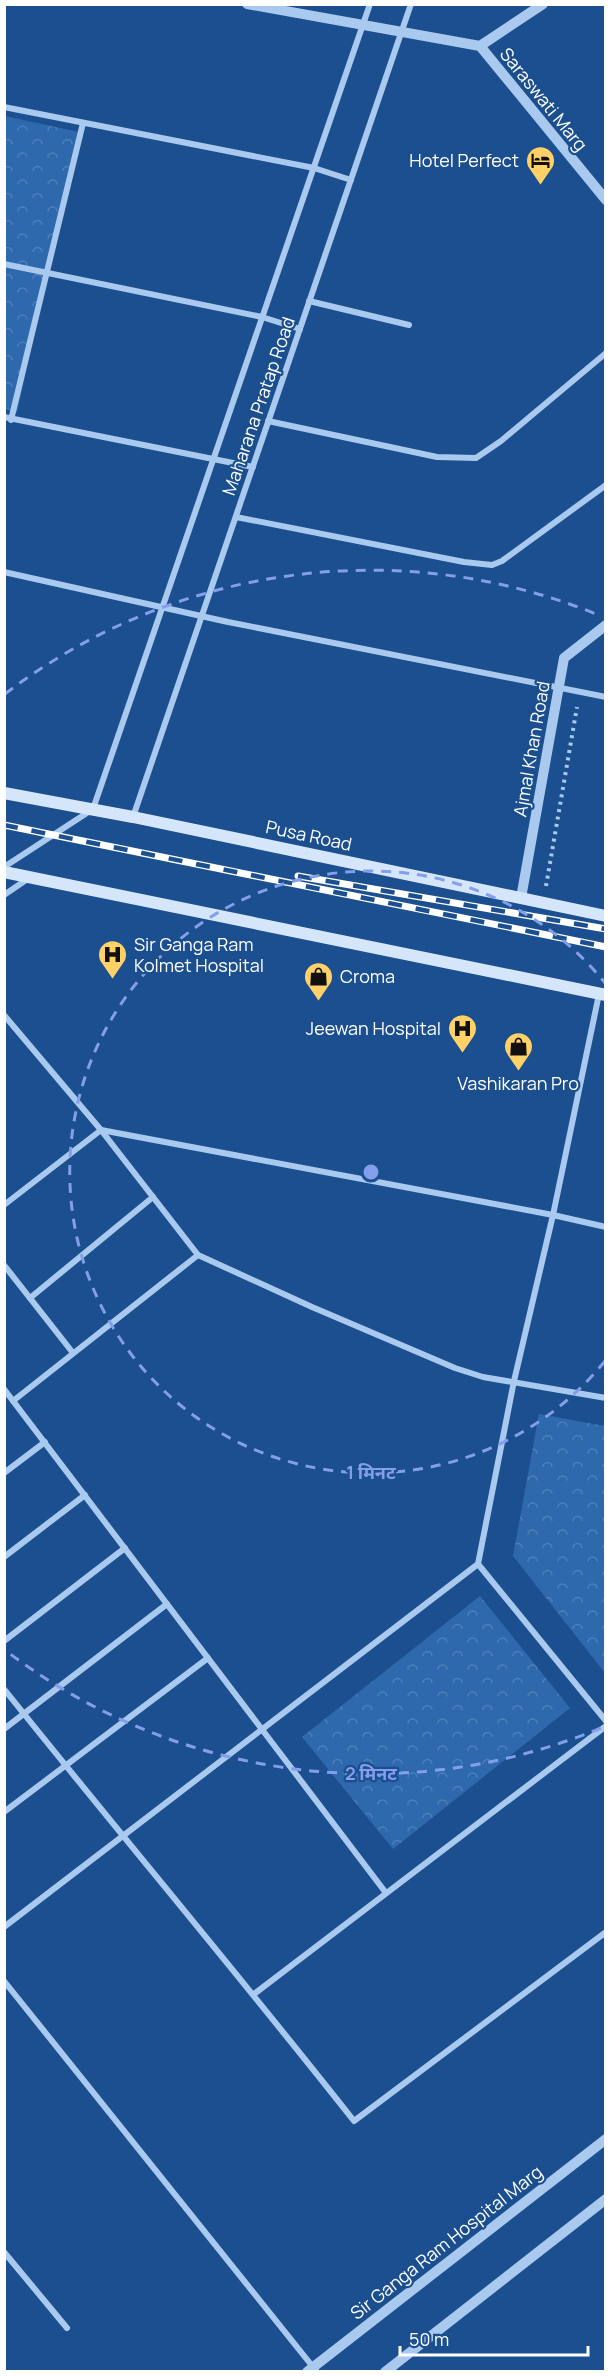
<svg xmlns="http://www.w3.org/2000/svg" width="610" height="2376" viewBox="0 0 610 2376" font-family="Manrope,'Noto Sans Devanagari',sans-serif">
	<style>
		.park { fill: url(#park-crowns) }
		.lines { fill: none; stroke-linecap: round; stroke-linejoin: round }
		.path { stroke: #a9c9ee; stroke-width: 4; stroke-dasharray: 3 4.5; stroke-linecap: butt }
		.minor { stroke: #a9c9ee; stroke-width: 6 }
		.tertiary { stroke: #a9c9ee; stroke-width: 10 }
		.secondary { stroke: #d6e6fa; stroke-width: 12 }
		.rail-casing { stroke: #fff; stroke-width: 7 }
		.rail { stroke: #1b4f8f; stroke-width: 4.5; stroke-dasharray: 14; stroke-linecap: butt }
		.ring { fill: none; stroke: #839eea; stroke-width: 3; stroke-dasharray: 10 8 }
		.labels { text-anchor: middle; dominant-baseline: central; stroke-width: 4.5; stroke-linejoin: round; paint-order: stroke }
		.street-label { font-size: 18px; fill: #fff; stroke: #1b4f8f }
		.poi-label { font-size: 18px; fill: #fff; stroke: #1b4f8f; text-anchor: end }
		.centre { fill: #839eea; stroke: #1b4f8f; stroke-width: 3 }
		.ring-label { font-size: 18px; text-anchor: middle; font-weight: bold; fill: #839eea; stroke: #1b4f8f; stroke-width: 4.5; stroke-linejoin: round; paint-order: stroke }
	</style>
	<defs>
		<pattern id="park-crowns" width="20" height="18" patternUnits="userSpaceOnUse" patternTransform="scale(1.5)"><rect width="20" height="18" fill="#2e69ad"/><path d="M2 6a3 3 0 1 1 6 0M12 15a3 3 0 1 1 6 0" fill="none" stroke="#4d80b9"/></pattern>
	</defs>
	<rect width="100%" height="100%" fill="#1b4f8f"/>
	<g class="park">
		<path d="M5,116L79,132L17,412L5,409Z"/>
		<path d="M539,1414L605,1426V1673L513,1556Z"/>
		<path d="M480,1596L570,1708L393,1849L302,1737Z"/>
	</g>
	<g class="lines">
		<path class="path" d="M546,886L577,707"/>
		<g class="minor">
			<path d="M4,107L314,168L351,180"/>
			<path d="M4,264L262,317L300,329"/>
			<path d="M309,301L409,325"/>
			<path d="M4,417L253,467"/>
			<path d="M11,420L83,123"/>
			<path d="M268,421L437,457L476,458L501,441L606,353"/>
			<path d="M236,517L464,562L492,565L502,561L606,485"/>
			<path d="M4,572L228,622L606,697"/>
			<path d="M133,817L411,4"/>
			<path d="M4,867L93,809L370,4"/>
			<path d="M4,895L29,878"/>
			<path d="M4,1015L101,1130L198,1255L312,1307L455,1368L483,1377L606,1398"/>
			<path d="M4,1205L101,1130L553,1215L599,994"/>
			<path d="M4,1265L73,1353"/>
			<path d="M30,1298L153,1197"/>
			<path d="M4,1389L386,1893"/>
			<path d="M13,1401L198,1255"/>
			<path d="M4,1473L45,1442"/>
			<path d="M4,1557L85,1495"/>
			<path d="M478,1564L606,1721"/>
			<path d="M4,1641L125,1548"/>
			<path d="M4,1689C120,1834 239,1975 354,2121L606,1932"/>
			<path d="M4,1729L167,1604"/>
			<path d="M4,1812L208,1658"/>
			<path d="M4,1927L478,1564L514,1381L553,1215L606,1227"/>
			<path d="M4,1981L317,2372"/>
			<path d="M254,1994L606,1726"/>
			<path d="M4,2252L67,2328"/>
		</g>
		<g class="tertiary">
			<path d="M247,4L480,46L606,200"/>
			<path d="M480,46L543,4"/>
			<path d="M521,898L564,658L606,625"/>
			<path d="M307,2372L606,2139"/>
			<path d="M385,2372L606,2199"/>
		</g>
		<g class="secondary">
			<path d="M4,793L133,817L606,916"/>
			<path d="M4,872L606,995"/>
		</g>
		<defs>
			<g id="rail">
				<path d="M4,825L606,947"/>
				<path d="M298,876L606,929"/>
			</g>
		</defs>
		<use href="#rail" class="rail-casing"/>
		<use href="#rail" class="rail"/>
	</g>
	<g class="ring">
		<path d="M605 1361A301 301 0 1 1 605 983"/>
		<path d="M601 1728A602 602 0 0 1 5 1650M5 694A602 602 0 0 1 601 616"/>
	</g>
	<defs>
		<symbol id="hotel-pin" viewBox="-11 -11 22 30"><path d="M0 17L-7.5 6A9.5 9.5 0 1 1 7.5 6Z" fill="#ffd166" stroke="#1b4f8f"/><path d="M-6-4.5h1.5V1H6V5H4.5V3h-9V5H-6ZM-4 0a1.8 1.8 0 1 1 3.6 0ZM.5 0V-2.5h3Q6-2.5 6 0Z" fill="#111"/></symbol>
		<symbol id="hospital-pin" viewBox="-11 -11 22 30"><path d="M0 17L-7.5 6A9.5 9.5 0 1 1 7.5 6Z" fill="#ffd166" stroke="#1b4f8f"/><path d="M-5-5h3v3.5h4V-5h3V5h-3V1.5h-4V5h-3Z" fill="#111"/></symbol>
		<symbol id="shop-pin" viewBox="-11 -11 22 30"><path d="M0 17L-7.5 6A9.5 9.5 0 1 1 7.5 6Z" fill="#ffd166" stroke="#1b4f8f"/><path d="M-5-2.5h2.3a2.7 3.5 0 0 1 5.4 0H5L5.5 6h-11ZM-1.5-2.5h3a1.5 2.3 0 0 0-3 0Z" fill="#111"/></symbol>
	</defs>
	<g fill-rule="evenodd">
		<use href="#hotel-pin" x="524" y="144" width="33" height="45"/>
		<use href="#hospital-pin" x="96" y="938" width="33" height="45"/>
		<use href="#shop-pin" x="302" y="960" width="33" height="45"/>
		<use href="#hospital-pin" x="446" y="1012" width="33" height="45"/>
		<use href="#shop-pin" x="502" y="1030" width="33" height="45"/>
	</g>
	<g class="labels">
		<g class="street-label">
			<text transform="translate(544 99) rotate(51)">Saraswati Marg</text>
			<text transform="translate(258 406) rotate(-71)">Maharana Pratap Road</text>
			<text transform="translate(531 749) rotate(-80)">Ajmal Khan Road</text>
			<text transform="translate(309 835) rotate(12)">Pusa Road</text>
			<text transform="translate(446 2242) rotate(-38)">Sir Ganga Ram Hospital Marg</text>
		</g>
		<g class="poi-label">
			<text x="519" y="160">Hotel Perfect</text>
			<text x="134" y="944" text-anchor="start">Sir Ganga Ram<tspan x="134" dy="21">Kolmet Hospital</tspan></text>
			<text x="340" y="976" text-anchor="start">Croma</text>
			<text x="441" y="1028">Jeewan Hospital</text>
			<text x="518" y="1083" text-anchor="middle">Vashikaran Pro</text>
		</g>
	</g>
	<circle cx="371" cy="1172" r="9" class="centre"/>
	<g class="ring-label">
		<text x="371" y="1479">1 मिनट</text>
		<text x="371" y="1780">2 मिनट</text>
	</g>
	<rect width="610" height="2376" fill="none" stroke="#ffffff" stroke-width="12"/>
	<path d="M400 2346v9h188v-9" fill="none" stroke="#ffffff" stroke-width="3"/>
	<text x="409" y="2346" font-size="18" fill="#ffffff" stroke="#1b4f8f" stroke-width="4.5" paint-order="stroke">50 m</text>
</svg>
